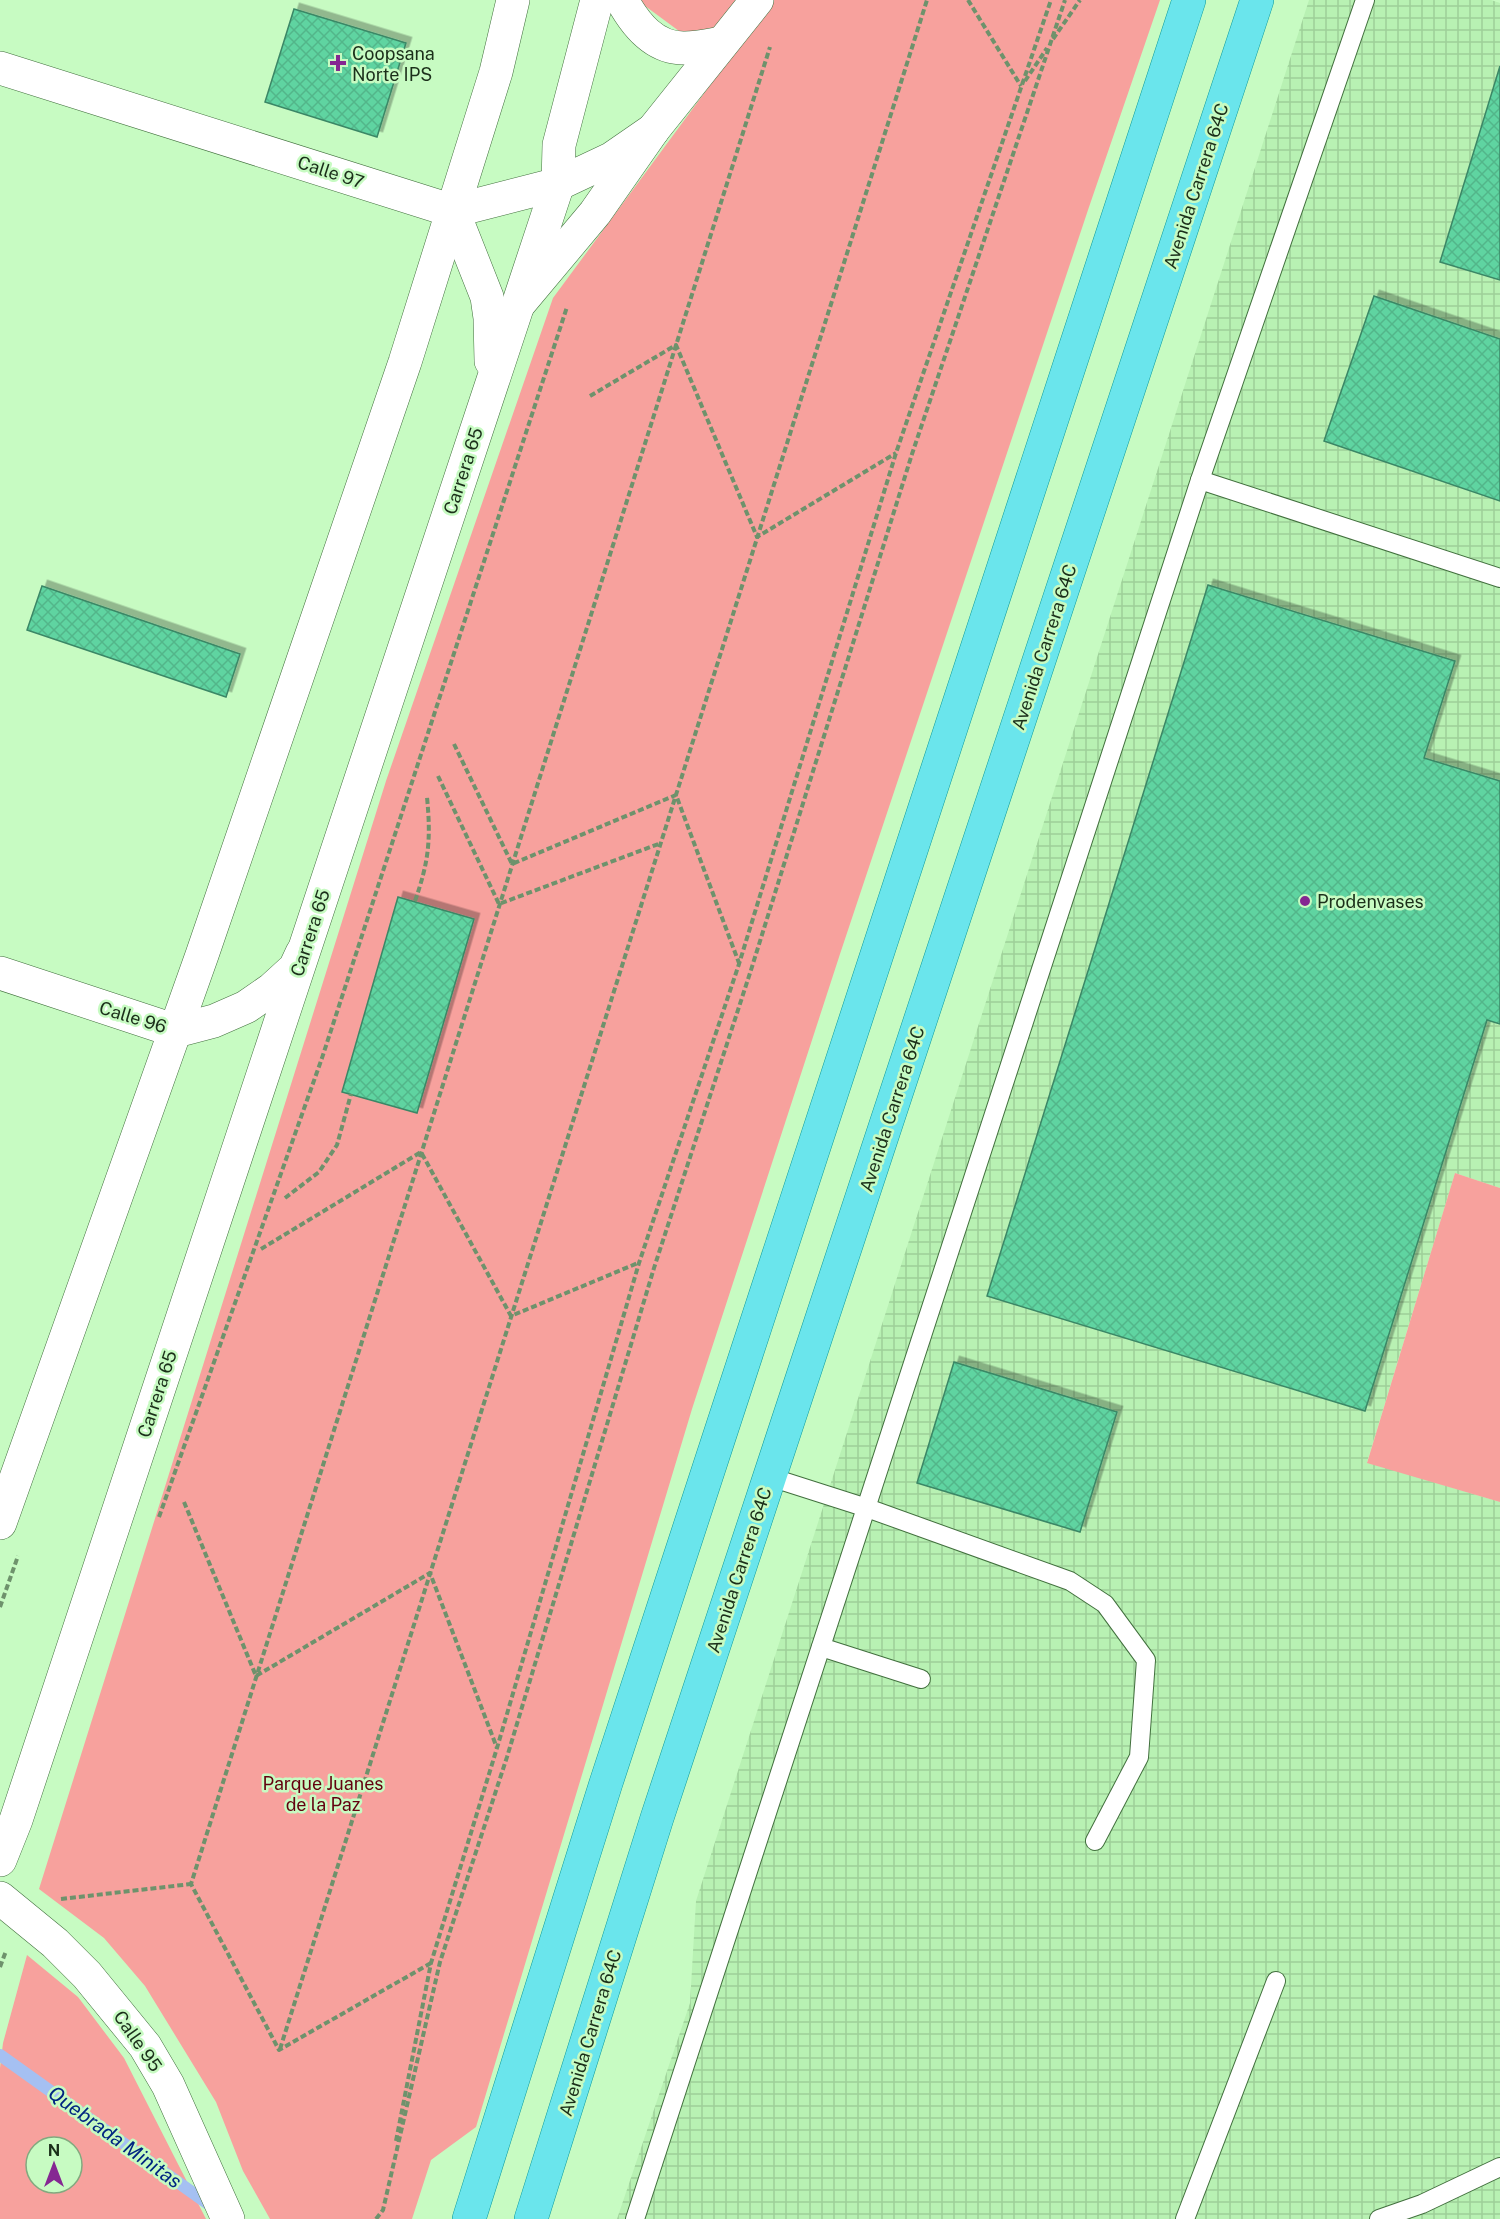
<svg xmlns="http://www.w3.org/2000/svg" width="1500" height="2219" viewBox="0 0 1500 2219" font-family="'Public Sans',sans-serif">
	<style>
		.industrial { fill: url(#industrial-grid) }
		.green { fill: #f7a19d; fill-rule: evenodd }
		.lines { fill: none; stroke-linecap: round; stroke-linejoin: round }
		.stream { stroke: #a5c0f2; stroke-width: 12 }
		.building { fill: url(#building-cross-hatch); stroke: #3b8766; stroke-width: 1.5; filter: url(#shadow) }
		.service-casing { stroke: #42703e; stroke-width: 20 }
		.minor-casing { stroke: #42703e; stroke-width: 34 }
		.tertiary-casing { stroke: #42703e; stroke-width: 34 }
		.secondary-casing { stroke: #42703e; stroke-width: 34 }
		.primary-casing { stroke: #0d9a9b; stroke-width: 34 }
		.path { stroke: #6e926c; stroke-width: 4; stroke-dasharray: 6 3; stroke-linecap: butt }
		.service { stroke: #fff; stroke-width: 18 }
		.minor { stroke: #fff; stroke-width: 33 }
		.tertiary { stroke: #fff; stroke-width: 33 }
		.secondary { stroke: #fff; stroke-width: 33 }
		.primary { stroke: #6ae5ec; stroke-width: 33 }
		.poi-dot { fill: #852792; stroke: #c7fbc2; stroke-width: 2 }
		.labels { text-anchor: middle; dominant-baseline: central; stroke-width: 5; stroke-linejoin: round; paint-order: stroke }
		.poi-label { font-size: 18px; fill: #1b2f1a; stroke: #c7fbc2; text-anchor: start }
		.street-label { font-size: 18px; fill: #1b2f1a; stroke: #c7fbc2 }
		.park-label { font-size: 18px; fill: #63000f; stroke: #c7fbc2 }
		.water-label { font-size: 20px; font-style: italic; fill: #002581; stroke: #c7fbc2 }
	</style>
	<defs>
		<pattern id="industrial-grid" width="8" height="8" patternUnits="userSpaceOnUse" patternTransform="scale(1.5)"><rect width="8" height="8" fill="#b8f1b3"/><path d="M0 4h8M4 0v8" fill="none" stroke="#9ecf99"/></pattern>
		<pattern id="building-cross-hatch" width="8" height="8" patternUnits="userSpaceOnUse" patternTransform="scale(1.5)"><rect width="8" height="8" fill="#5fd4a1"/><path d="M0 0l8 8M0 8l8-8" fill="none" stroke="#52b68a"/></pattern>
		<filter id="shadow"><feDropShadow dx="5.5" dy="-5.5" stdDeviation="0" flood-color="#0004"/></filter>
	</defs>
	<rect width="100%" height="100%" fill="#c7fbc2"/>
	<path class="industrial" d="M1309,0H1491L1500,3V1188L1455,1173L1367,1462L1500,1502V2219H617L690,2003L696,1901Z"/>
	<g class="green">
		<path d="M637,0H1160L1089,207L840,954L692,1409L476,2127L431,2160L412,2219H270L243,2171L216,2102L145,1986L104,1938L39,1889L386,781L553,298L725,65Z"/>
		<path d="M1455,1173L1500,1188V1502L1367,1463Z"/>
		<path d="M27,1955L78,1997L124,2058L206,2219H0V2068L3,2043ZM36,2147H72V2183H36Z"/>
	</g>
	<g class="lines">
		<path class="stream" d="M0,2055L214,2208"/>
	</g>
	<g class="building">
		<path d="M294,9L406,43L377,137L265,102Z"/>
		<path d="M1500,66V280L1440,262Z"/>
		<path d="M1374,296L1500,339V501L1324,441Z"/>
		<path d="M1208,585L1455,661L1424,758L1500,781V1024L1487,1020L1365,1411L987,1296Z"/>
		<path d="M42,586L240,654L226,697L27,630Z"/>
		<path d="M398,897L474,919L417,1113L342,1092Z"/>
		<path d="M954,1362L1117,1412L1080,1532L917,1483Z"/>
	</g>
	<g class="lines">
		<defs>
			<g id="service">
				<path d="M1200,480L1500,578"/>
				<path d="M770,1477L867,1508L1070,1581L1105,1604L1146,1660L1139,1757L1095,1841"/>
				<path d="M821,1647L921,1679"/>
				<path d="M635,2219L1200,480L1365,0"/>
				<path d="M1185,2219L1276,1981"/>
				<path d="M1379,2219L1422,2204L1500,2167"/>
			</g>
			<g id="minor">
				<path d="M0,68L453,211L558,184L611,159L653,130"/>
				<path d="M518,305L595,213L653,130L757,0"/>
				<path d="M0,973L176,1031L214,1021L246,1007L272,989L295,968L302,953"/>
			</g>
			<path id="tertiary" d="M0,1898L55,1943L87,1975L145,2046L168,2085L228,2219"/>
			<g id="secondary">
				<path d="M622,0C635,24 654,49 685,48C697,48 710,45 722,43"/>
				<path d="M453,211L487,297L490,318L491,361"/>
				<path d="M0,1523L202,955L405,362L496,72L513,0"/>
				<path d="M0,1860L16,1820L558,184L559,145L597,0"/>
			</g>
			<g id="primary">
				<path d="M469,2219L606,1783L1189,0"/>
				<path d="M531,2219L657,1818L1257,0"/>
			</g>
		</defs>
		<use href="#service" class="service-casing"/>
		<use href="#minor" class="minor-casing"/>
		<use href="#tertiary" class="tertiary-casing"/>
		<use href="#secondary" class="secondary-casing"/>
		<use href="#primary" class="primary-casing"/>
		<g class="path">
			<path d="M968,0L1021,86"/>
			<path d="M1053,39L1080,0"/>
			<path d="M1025,81L1047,48"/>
			<path d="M590,396L676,345L757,537L896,453"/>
			<path d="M454,744L512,864L676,795L739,963"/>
			<path d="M438,776L499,904L661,843"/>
			<path d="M415,901C429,861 431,839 427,797"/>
			<path d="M285,1198L319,1172L337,1145L351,1094"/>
			<path d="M261,1249L421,1152L511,1316L638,1263"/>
			<path d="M184,1502L256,1676L430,1573L497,1748"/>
			<path d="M159,1517L322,1058L567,307"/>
			<path d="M0,1607L18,1556"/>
			<path d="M61,1899L191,1884"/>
			<path d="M431,1963L279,2050L191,1884L770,47"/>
			<path d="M0,1967L6,1951"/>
			<path d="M280,2049L927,0"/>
			<path d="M396,2141L431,1963L497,1748L639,1263L739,964L896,453L1051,0"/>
			<path d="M376,2219L383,2210L440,1962L507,1757L654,1268L751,970L912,454L1065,0"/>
		</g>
		<use href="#service" class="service"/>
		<use href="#minor" class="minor"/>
		<use href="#tertiary" class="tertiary"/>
		<use href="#secondary" class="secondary"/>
		<use href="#primary" class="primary"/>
	</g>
	<g class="poi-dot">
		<path d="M335 54h6v6h6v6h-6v6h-6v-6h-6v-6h6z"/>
		<circle cx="1305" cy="901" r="6"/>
	</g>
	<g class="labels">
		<g class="poi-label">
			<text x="352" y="53">Coopsana<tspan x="352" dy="21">Norte IPS</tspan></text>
			<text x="1317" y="901">Prodenvases</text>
		</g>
		<g class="street-label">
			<text transform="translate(331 172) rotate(18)">Calle 97</text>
			<text transform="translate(1196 186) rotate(-72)">Avenida Carrera 64C</text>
			<text transform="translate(463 471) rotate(-72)">Carrera 65</text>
			<text transform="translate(1044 647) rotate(-72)">Avenida Carrera 64C</text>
			<text transform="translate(310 933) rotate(-72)">Carrera 65</text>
			<text transform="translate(133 1017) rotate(17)">Calle 96</text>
			<text transform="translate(892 1109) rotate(-72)">Avenida Carrera 64C</text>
			<text transform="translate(157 1394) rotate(-72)">Carrera 65</text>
			<text transform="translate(739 1570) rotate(-72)">Avenida Carrera 64C</text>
			<text transform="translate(590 2033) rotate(-73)">Avenida Carrera 64C</text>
			<text transform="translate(138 2041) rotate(55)">Calle 95</text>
		</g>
		<g class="park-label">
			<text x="323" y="1783">Parque Juanes<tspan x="323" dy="21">de la Paz</tspan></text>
		</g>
		<g class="water-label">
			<text transform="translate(115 2137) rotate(36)">Quebrada Minitas</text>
		</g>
	</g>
	<g transform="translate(54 2165)"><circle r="28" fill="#c7fbc2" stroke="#82a97f" stroke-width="1.5"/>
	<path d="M0-4.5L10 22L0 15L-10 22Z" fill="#852792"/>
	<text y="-9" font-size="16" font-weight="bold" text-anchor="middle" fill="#1b2f1a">N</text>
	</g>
</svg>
